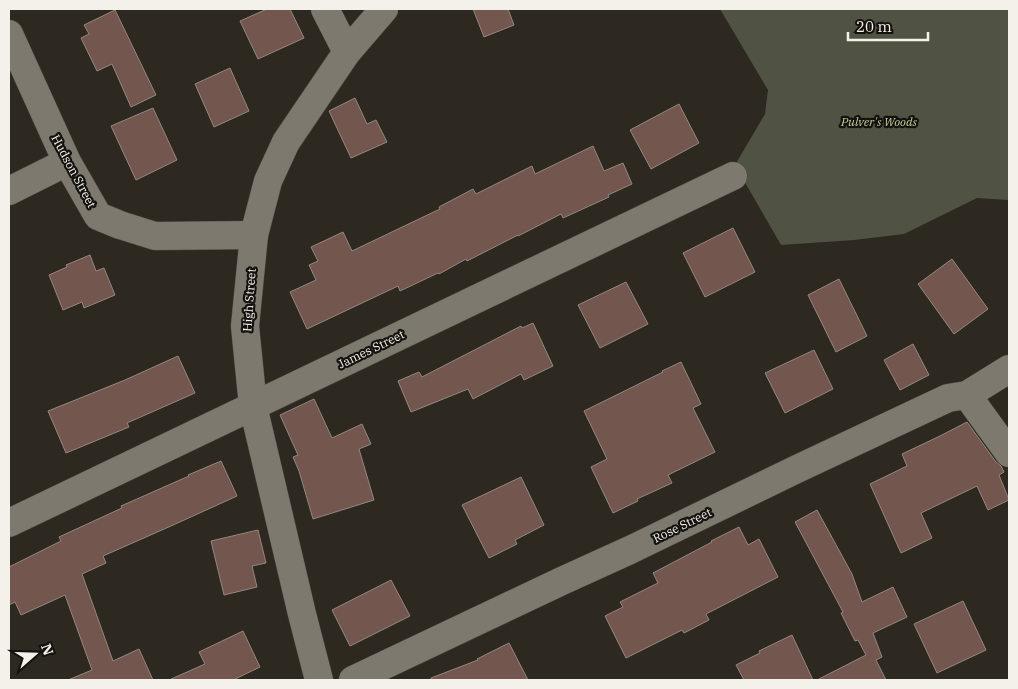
<svg xmlns="http://www.w3.org/2000/svg" width="1018" height="689" viewBox="0 0 1018 689" font-family="'IBM Plex Serif',serif">
	<style>
		.green { fill: #505343 }
		.building { fill: #73564e; stroke: #948783 }
		.lines { fill: none; stroke-linecap: round; stroke-linejoin: round }
		.street-casing { stroke: #4b483f; stroke-width: 29 }
		.secondary-casing { stroke: #4b483f; stroke-width: 29 }
		.street { stroke: #7d796e; stroke-width: 28 }
		.secondary { stroke: #7d796e; stroke-width: 28 }
		.labels { text-anchor: middle; dominant-baseline: central; stroke-width: 4.5; stroke-linejoin: round; paint-order: stroke }
		.park-label { font-size: 12px; font-style: italic; fill: #c6cf9a; stroke: #14120e }
		.street-label { font-size: 12px; fill: #f4f1eb; stroke: #14120e }
	</style>
	<rect width="100%" height="100%" fill="#2d2920"/>
	<path class="green" d="M720,9H1009V200L977,198L904,234L854,240L781,245L735,165L765,114L768,90Z"/>
	<g class="building">
		<path d="M267,9H290L304,38L258,59L240,21Z"/>
		<path d="M473,9H508L514,25L484,37Z"/>
		<path d="M115,10L156,95L131,107L112,64L97,71L81,38L89,34L84,25Z"/>
		<path d="M230,68L249,111L214,127L195,84Z"/>
		<path d="M355,98L367,124L376,120L387,142L351,158L329,111Z"/>
		<path d="M679,104L699,143L651,169L630,130Z"/>
		<path d="M153,108L177,160L136,180L111,126Z"/>
		<path d="M593,146L604,171L623,163L632,184L608,195L609,197L563,218L561,214L518,236V235L467,261L466,259L439,274L438,273L400,291L398,286L307,329L290,292L316,280L309,265L318,261L311,247L343,232L352,251L440,209L439,207L473,189L476,194L532,166L535,174Z"/>
		<path d="M733,228L755,272L705,297L683,253Z"/>
		<path d="M90,255L96,271L104,268L115,295L84,308L82,302L63,310L49,275L67,267L66,265Z"/>
		<path d="M952,259L988,309L954,334L918,284Z"/>
		<path d="M839,279L867,336L836,352L808,295Z"/>
		<path d="M626,282L648,324L600,348L578,305Z"/>
		<path d="M533,323L553,366L524,380L521,374L473,399L468,389L411,412L398,381L419,372L422,377L521,326L522,328Z"/>
		<path d="M913,344L929,375L900,390L884,360Z"/>
		<path d="M814,350L833,389L785,413L765,373Z"/>
		<path d="M178,356L195,393L127,423L129,427L66,453L48,411L125,380Z"/>
		<path d="M681,362L701,404L693,408L715,452L668,475L672,483L637,499L638,501L613,513L591,467L607,459L584,411L663,372L662,371Z"/>
		<path d="M314,399L332,438L362,424L371,444L359,449L374,500L313,519L299,471L293,457L298,455L280,415Z"/>
		<path d="M967,422L996,462L1001,466L1004,472L999,475L1009,500L988,510L977,486L921,513L932,538L901,553L870,484L907,466L902,454L940,436Z"/>
		<path d="M221,461L237,496L171,526L103,556L106,563L82,574L113,661L139,649L153,680H68L92,670L65,595L21,615L15,602L9,605V567L61,541L59,537L122,508L121,506L189,476L188,475Z"/>
		<path d="M521,477L544,525L515,540L517,544L489,558L462,505Z"/>
		<path d="M817,510L852,574L862,602L893,587L907,617L873,633L882,657L876,660L886,680H817L866,655L858,640L855,641L841,613L843,612L795,522Z"/>
		<path d="M739,527L748,545L759,539L778,577L706,614L709,620L684,633L682,630L626,658L605,616L623,607L620,602L658,583L653,573L712,542L711,541Z"/>
		<path d="M258,530L266,563L252,566L257,587L224,595L211,541Z"/>
		<path d="M391,580L410,616L350,646L332,610Z"/>
		<path d="M963,601L986,650L937,673L914,624Z"/>
		<path d="M243,631L260,667L233,680H169L205,664L199,652Z"/>
		<path d="M792,635L813,680H744L736,665L760,653L759,651Z"/>
		<path d="M509,643L528,680H431V678L478,660L477,659Z"/>
	</g>
	<g class="lines">
		<defs>
			<g id="street">
				<path d="M325,9L347,52"/>
				<path d="M9,34L67,162L98,216L120,225L155,236L254,235"/>
				<path d="M9,191L67,162"/>
				<path d="M967,395L1009,453"/>
				<path d="M9,523L733,176"/>
				<path d="M353,680L564,580L630,550L797,469L948,398L967,395L1009,369"/>
			</g>
			<path id="secondary" d="M319,680L302,614L253,406L245,326L254,235L268,181L286,142L347,52L384,9"/>
		</defs>
		<use href="#street" class="street-casing"/>
		<use href="#secondary" class="secondary-casing"/>
		<use href="#street" class="street"/>
		<use href="#secondary" class="secondary"/>
	</g>
	<g class="labels">
		<g class="park-label">
			<text x="879" y="121">Pulver's Woods</text>
		</g>
		<g class="street-label">
			<text transform="translate(74 171) rotate(62)">Hudson Street</text>
			<text transform="translate(249 300) rotate(-86)">High Street</text>
			<text transform="translate(371 349) rotate(-26)">James Street</text>
			<text transform="translate(682 525) rotate(-26)">Rose Street</text>
		</g>
	</g>
	<rect width="1018" height="689" fill="none" stroke="#f4f1eb" stroke-width="20"/>
	<g transform="translate(35 654) rotate(70)" stroke="#14120e" stroke-width="4" paint-order="stroke">
	<path d="M0-4L9 19L0 12L-9 19Z" fill="#f4f1eb"/>
	<text y="-8" font-size="14" font-weight="bold" text-anchor="middle" fill="#f4f1eb">N</text>
	</g>
	<path d="M848 32v8h80v-8" fill="none" stroke="#f4f1eb" stroke-width="2.5"/>
	<text x="856" y="32" font-size="15" fill="#f4f1eb" stroke="#14120e" stroke-width="4" paint-order="stroke">20 m</text>
</svg>
